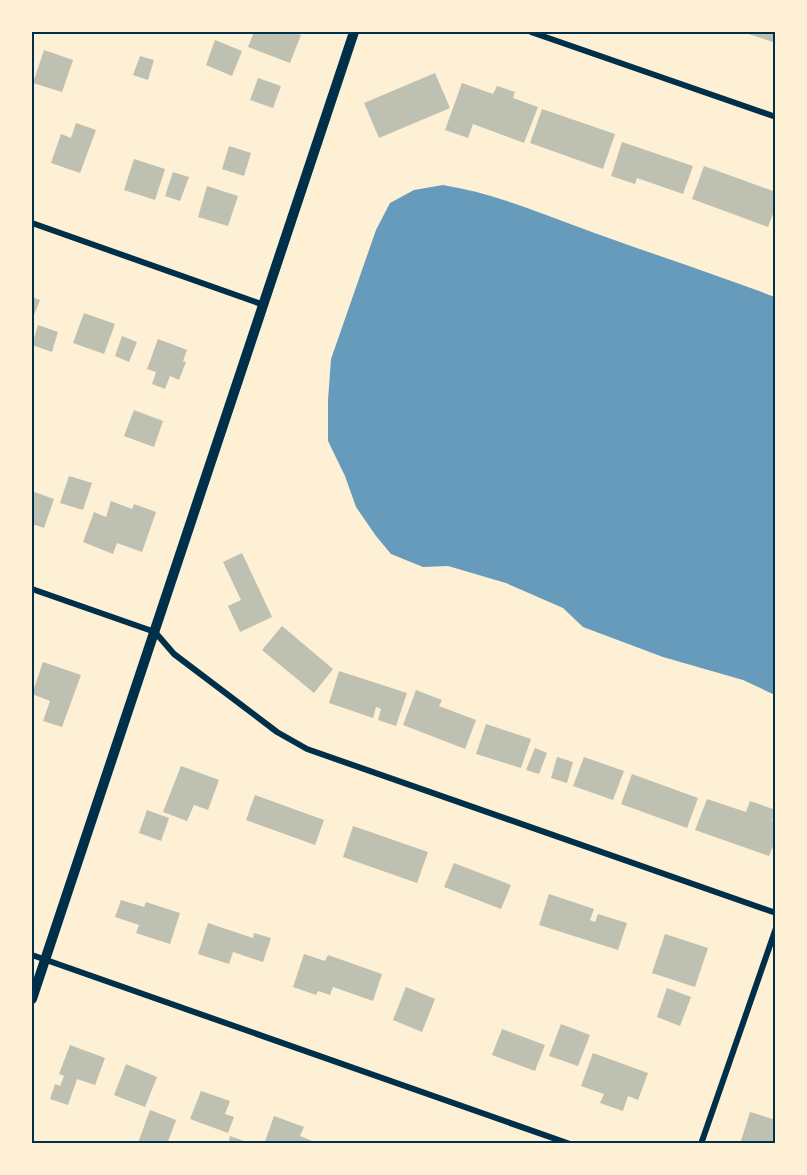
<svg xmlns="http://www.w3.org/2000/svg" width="807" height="1175" viewBox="0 0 807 1175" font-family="'Golos Text',sans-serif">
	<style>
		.water { fill: #669bbc }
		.building { fill: #bec0b2 }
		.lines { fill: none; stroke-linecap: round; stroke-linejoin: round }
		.minor { stroke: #003049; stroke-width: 6 }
		.tertiary { stroke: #003049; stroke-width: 10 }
		.neatline { fill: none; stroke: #003049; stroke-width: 2 }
	</style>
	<rect width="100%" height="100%" fill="#fdf0d5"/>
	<path class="water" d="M443,185C487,192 531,209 573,225C640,250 709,272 775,297V695L743,680L663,657L583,627L563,608L506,583L448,566L423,567L391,554L376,536L356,507L345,476L328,441V400L331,359L376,230L390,203L414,190Z"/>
	<g class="building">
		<path d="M254,32H292L301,35L290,63L248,47Z"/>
		<path d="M742,32H776V43Z"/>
		<path d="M215,40L242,51L232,76L206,65Z"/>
		<path d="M44,50L73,60L62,92L33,83Z"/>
		<path d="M140,56L154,60L148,80L133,75Z"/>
		<path d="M435,73L450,108L379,138L364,103Z"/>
		<path d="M258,78L281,86L273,108L250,100Z"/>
		<path d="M462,83L493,94L497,86L515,92L513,98L538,107L524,143L473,124L468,138L445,130Z"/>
		<path d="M542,109L615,134L603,169L530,143Z"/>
		<path d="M76,123L96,130L80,173L51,163L61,134L71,138Z"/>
		<path d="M622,142L693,166L683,194L637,178L635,184L611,176Z"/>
		<path d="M229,146L251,153L244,176L222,169Z"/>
		<path d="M134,159L165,169L155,200L124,190Z"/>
		<path d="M704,166L776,192V206L768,227L692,199Z"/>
		<path d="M173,172L189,177L180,201L165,196Z"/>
		<path d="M207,186L238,196L228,226L198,217Z"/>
		<path d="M32,297L40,300L32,320Z"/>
		<path d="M84,313L115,324L104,354L73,343Z"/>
		<path d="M38,325L58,332L52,352L32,345Z"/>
		<path d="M122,336L137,342L129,362L115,356Z"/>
		<path d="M158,339L187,350L183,361L186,362L179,380L170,376L165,389L152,384L156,372L147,369Z"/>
		<path d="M134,410L163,421L154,447L124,436Z"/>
		<path d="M69,476L92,483L83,510L60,503Z"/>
		<path d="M32,491L54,499L44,528L32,524Z"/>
		<path d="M111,501L132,509L134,504L156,512L142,552L117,543L113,554L83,542L94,512L106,517Z"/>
		<path d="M242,553L272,617L240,632L228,606L241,600L223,562Z"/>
		<path d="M282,626L333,669L314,693L262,650Z"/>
		<path d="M43,662L81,675L62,727L43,721L50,701L32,694Z"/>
		<path d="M339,671L407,693L396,726L378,720L381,709L376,707L373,718L329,703Z"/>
		<path d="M416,690L442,700L439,706L476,720L465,749L403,725Z"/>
		<path d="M486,724L531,739L521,768L476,754Z"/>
		<path d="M535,748L547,753L539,774L526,770Z"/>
		<path d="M557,757L573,762L567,783L551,778Z"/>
		<path d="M584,757L624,771L613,800L573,786Z"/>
		<path d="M181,766L219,780L208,810L194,805L187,821L163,812Z"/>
		<path d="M632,774L698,798L687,828L621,804Z"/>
		<path d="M255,795L324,820L315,845L246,820Z"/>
		<path d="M707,799L746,812L750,801L776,810L772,821L776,822V839L769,856L695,830Z"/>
		<path d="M147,810L169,818L161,841L139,833Z"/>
		<path d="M353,826L428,852L417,883L343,857Z"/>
		<path d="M454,863L511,885L501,909L444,887Z"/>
		<path d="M549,894L594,909L590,920L595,922L598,914L627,923L618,950L539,925Z"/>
		<path d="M121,900L144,907L146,902L180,913L170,944L136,933L139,925L115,917Z"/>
		<path d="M208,923L253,938L254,933L271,938L263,962L233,952L229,964L198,954Z"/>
		<path d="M665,934L708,948L695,987L652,973Z"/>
		<path d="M304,954L325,961L328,955L382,974L373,1001L333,987L330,995L318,991L316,995L293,987Z"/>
		<path d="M406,987L435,999L422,1032L393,1020Z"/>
		<path d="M667,988L691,997L680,1026L657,1017Z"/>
		<path d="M561,1024L590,1035L578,1066L549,1056Z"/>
		<path d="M502,1029L545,1045L535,1071L492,1055Z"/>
		<path d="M70,1045L105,1058L95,1085L77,1079L68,1105L50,1099L55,1084L60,1086L64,1076L59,1074Z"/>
		<path d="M593,1053L648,1073L638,1100L628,1096L623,1111L600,1103L604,1094L581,1086Z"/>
		<path d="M126,1064L157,1077L145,1107L114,1095Z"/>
		<path d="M201,1091L230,1101L225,1114L234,1117L228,1133L190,1119Z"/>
		<path d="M150,1110L176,1120L167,1144L138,1143Z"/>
		<path d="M750,1112L776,1120V1144H740Z"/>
		<path d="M274,1116L304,1127L300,1136L320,1144H264Z"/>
		<path d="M230,1136L250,1143V1144H228Z"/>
	</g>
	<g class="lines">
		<g class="minor">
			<path d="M531,32L776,117"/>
			<path d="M32,223L264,305"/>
			<path d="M32,589L155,632L174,654L277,732L307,749L776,913"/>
			<path d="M32,955L570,1144"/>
			<path d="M701,1144L776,928"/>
		</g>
		<path class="tertiary" d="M32,999L354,32"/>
	</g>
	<rect width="807" height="1175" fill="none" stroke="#fdf0d5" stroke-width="66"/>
	<rect x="33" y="33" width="741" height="1109" class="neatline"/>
</svg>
